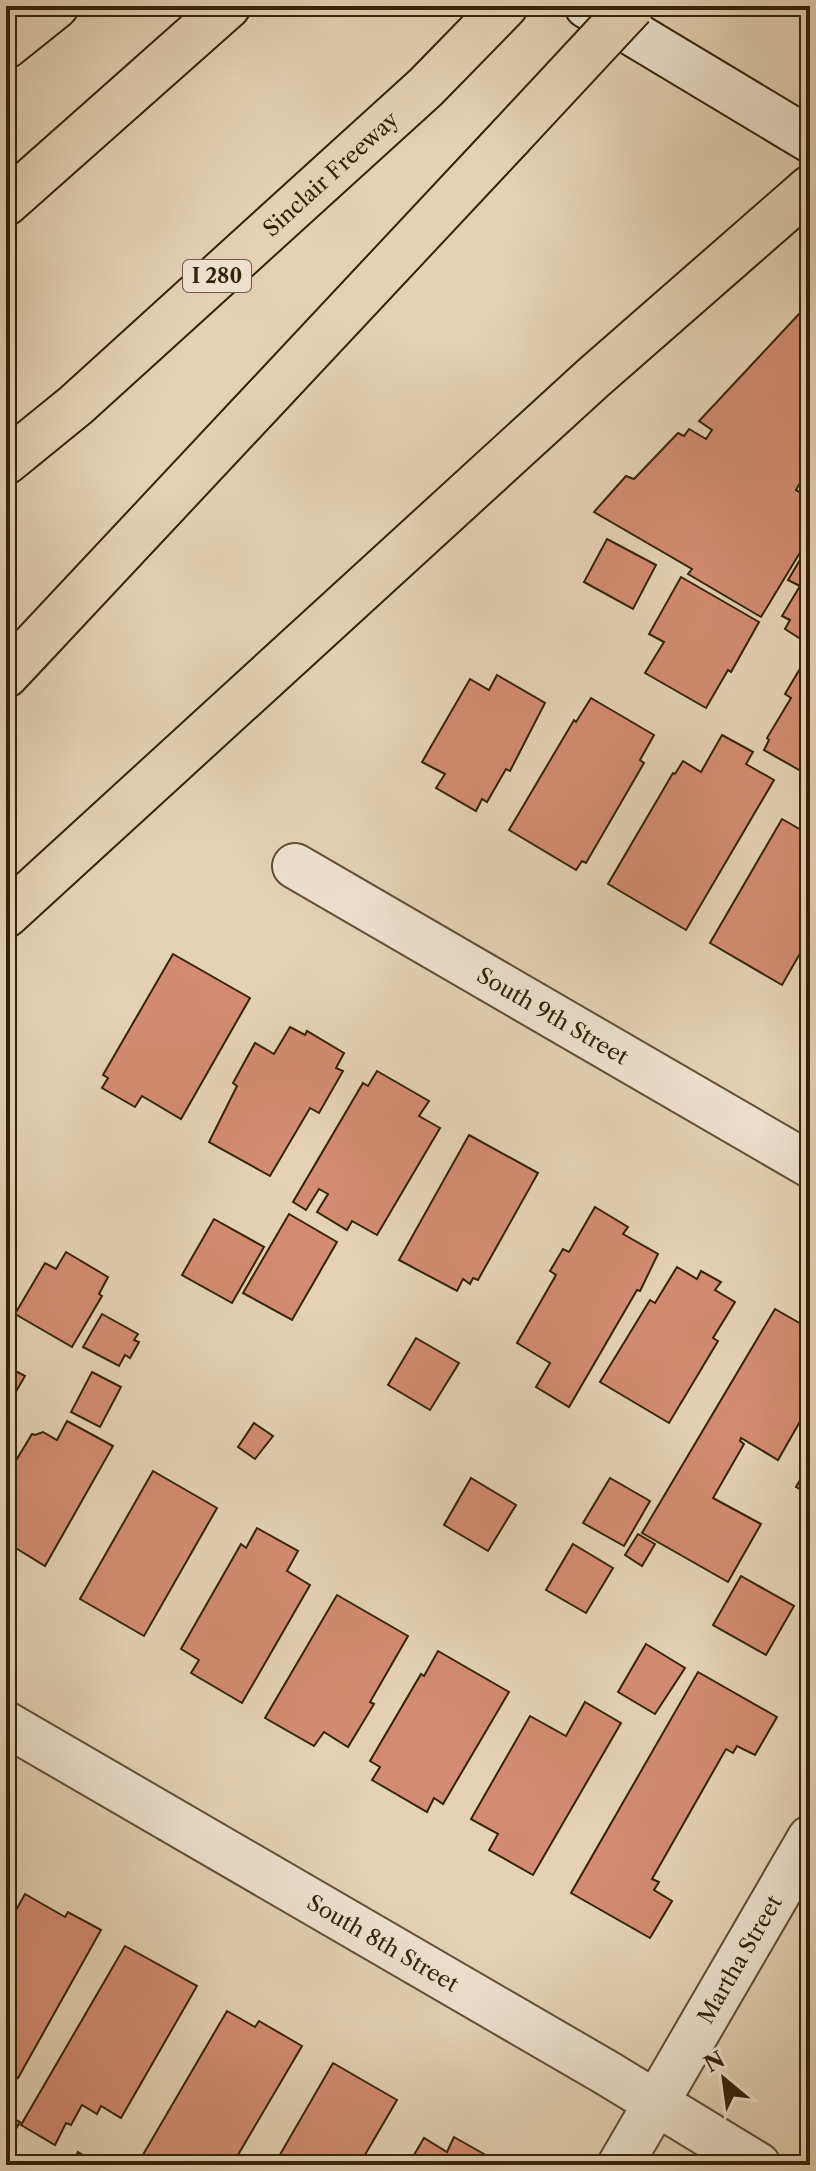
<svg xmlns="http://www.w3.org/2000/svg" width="816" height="2171" viewBox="0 0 816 2171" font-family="'Libre Caslon Text',serif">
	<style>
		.building { fill: #d38c73; stroke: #342208; stroke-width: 2 }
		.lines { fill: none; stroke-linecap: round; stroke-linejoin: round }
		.street-casing { stroke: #604e33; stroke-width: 48 }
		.secondary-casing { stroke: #342208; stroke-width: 48 }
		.highway-casing { stroke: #342208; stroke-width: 48 }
		.street { stroke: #eee2cf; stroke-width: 44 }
		.secondary { stroke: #eee2cf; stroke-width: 44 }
		.highway { stroke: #e5d2b5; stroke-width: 44 }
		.highway-bridge-casing { stroke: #342208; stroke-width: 48; stroke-linecap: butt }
		.highway-bridge { stroke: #e5d2b5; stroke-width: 44 }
		.labels { text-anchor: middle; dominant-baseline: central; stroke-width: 8; stroke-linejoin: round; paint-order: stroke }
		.shield { fill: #eee2cf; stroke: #6c5c44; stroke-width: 2 }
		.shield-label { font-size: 20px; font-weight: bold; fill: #342208 }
		.street-label { font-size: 22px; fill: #342208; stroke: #eee2cf }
	</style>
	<rect width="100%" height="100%" fill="#e5d2b5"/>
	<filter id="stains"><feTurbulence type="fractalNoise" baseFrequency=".0025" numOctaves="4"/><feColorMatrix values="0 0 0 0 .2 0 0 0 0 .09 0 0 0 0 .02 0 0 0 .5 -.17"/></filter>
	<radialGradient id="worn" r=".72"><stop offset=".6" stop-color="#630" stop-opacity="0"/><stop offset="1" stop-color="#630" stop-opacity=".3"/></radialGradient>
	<g class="building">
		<path d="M810,306V465L796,490L810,498V536L761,617L688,574L692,569L594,512L626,476L634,479L678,433L684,436L689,429L706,439L712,430L699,421L799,314L804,316Z"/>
		<path d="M607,539L656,565L633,609L584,582Z"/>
		<path d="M810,543V645L785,629L790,620L782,616L800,586L788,580Z"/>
		<path d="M681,577L759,622L731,672L728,670L706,708L645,673L664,642L649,634Z"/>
		<path d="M810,652V767L806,774L764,750L769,740L767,738L791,698L785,694Z"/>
		<path d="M497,675L545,703L510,771L506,769L487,802L482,799L476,811L436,788L445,774L422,762L470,679L489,690Z"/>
		<path d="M591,698L654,735L640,760L644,763L586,863L582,861L576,870L509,830L574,720L576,722Z"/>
		<path d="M722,735L753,752L746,764L774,780L686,930L608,884L673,773L675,774L683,761L701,772Z"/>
		<path d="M782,819L810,835V936L782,985L710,943Z"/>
		<path d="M173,954L250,998L181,1119L142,1096L135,1107L102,1088L108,1078L103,1075Z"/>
		<path d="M290,1027L305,1035L307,1031L344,1053L336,1068L343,1071L319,1113L310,1108L270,1176L209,1142L237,1086L233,1083L255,1043L274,1054Z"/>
		<path d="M377,1071L429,1101L419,1116L440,1128L377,1235L352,1221L347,1230L317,1212L328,1194L319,1189L306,1210L293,1202L363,1083L368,1086Z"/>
		<path d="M469,1135L538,1173L478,1280L473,1278L470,1284L463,1279L457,1291L399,1260Z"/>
		<path d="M595,1207L628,1227L623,1234L658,1254L640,1291L637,1290L569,1407L536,1387L550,1363L517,1343L556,1275L550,1271L563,1249L569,1252Z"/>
		<path d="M289,1214L337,1242L292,1320L243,1293Z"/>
		<path d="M214,1219L264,1247L232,1303L182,1275Z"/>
		<path d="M66,1252L108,1277L99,1294L102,1296L72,1347L15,1314L45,1263L56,1269Z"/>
		<path d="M677,1267L697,1279L701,1271L721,1282L715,1290L735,1302L713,1338L718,1341L669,1423L600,1382L650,1300L655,1303Z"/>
		<path d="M775,1309L810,1329V1404L778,1460L741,1438L740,1441L744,1444L713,1498L761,1524L728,1582L642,1533Z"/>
		<path d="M102,1314L138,1334L134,1340L139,1342L130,1358L125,1355L119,1366L83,1347Z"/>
		<path d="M416,1338L459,1363L430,1410L388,1385Z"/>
		<path d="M6,1366L25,1376L6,1409Z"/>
		<path d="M92,1372L121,1387L100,1427L71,1412Z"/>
		<path d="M67,1421L113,1446L45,1566L14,1547L6,1560V1471L9,1472L32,1434L35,1435L43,1432L57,1440Z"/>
		<path d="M254,1423L273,1436L255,1459L238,1447Z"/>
		<path d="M810,1463V1495L796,1487Z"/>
		<path d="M153,1471L217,1508L144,1636L80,1599Z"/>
		<path d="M471,1478L516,1505L488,1551L444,1525Z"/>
		<path d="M610,1478L650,1501L624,1546L583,1523Z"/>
		<path d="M257,1528L298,1551L287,1571L310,1585L242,1703L191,1673L199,1660L181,1649L241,1544L246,1548Z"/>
		<path d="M638,1534L655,1544L642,1566L625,1555Z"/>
		<path d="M573,1544L613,1568L586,1613L546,1590Z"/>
		<path d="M741,1576L794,1606L766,1655L713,1625Z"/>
		<path d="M337,1595L408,1636L370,1702L374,1704L348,1747L324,1732L314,1746L265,1718Z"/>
		<path d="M646,1644L685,1668L655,1714L618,1692Z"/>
		<path d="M438,1651L509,1692L443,1804L434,1798L427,1812L372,1780L380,1767L370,1761L421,1674L424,1676Z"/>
		<path d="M698,1672L777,1717L755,1755L737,1746L733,1753L726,1749L652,1879L659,1882L654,1890L672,1901L650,1938L571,1893Z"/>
		<path d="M585,1702L621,1723L533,1875L489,1850L498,1834L471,1819L530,1716L566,1736Z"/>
		<path d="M25,1894L65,1917L68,1912L101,1930L18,2078L6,2071V1928Z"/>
		<path d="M125,1946L197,1986L121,2118L101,2106L97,2114L82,2105L71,2125L66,2123L55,2145L21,2125Z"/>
		<path d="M227,2011L255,2027L259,2021L302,2046L232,2165H137Z"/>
		<path d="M333,2063L397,2100L359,2165H274Z"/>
		<path d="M6,2114L20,2122L6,2146Z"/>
		<path d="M454,2137L498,2162L496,2165H408L424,2138L447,2152Z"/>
		<path d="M78,2152L100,2165H71Z"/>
	</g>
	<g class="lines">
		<defs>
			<g id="street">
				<path id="s1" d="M295,866L810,1165"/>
				<path id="s2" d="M6,1724L607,2073L758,2165"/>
				<path id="s3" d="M620,2165L810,1838"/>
			</g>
			<path id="secondary" d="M587,6L810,140"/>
			<g id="highway">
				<path d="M6,46L56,6"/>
				<path d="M6,203L228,6"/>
				<path id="s4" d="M6,462L76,405L426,87L505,6"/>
				<path d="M6,675L511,136"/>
				<path d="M6,915L593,378L810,188"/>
			</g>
		</defs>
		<use href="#street" class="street-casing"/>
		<use href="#secondary" class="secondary-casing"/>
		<use href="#highway" class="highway-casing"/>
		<use href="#street" class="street"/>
		<use href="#secondary" class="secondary"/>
		<use href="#highway" class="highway"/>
		<defs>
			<path id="highway-bridge" d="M511,136L632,6"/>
		</defs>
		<use href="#highway-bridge" class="highway-bridge-casing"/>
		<use href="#highway-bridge" class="highway-bridge"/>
	</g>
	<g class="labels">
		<rect class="shield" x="183" y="260" width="68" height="32" rx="6"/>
		<g class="shield-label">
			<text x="217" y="276">I 280</text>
		</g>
		<g class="street-label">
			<text stroke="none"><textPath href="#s4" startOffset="434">Sinclair Freeway</textPath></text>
			<text stroke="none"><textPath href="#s1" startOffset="298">South 9th Street</textPath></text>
			<text stroke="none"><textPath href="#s2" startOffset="436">South 8th Street</textPath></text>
			<text stroke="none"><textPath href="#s3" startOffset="238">Martha Street</textPath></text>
		</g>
	</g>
	<rect width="816" height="2171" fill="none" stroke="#e5d2b5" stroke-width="32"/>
	<rect x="8" y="8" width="800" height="2155" fill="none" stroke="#342208" stroke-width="4"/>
	<rect x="16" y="16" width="784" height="2139" fill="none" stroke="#342208" stroke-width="2"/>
	<g transform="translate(724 2079) rotate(331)" stroke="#eee2cf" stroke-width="6" paint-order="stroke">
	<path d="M0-6L14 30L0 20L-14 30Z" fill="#342208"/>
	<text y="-12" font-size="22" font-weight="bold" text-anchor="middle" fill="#342208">N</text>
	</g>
	<rect width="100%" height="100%" filter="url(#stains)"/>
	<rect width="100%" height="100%" fill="url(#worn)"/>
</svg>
